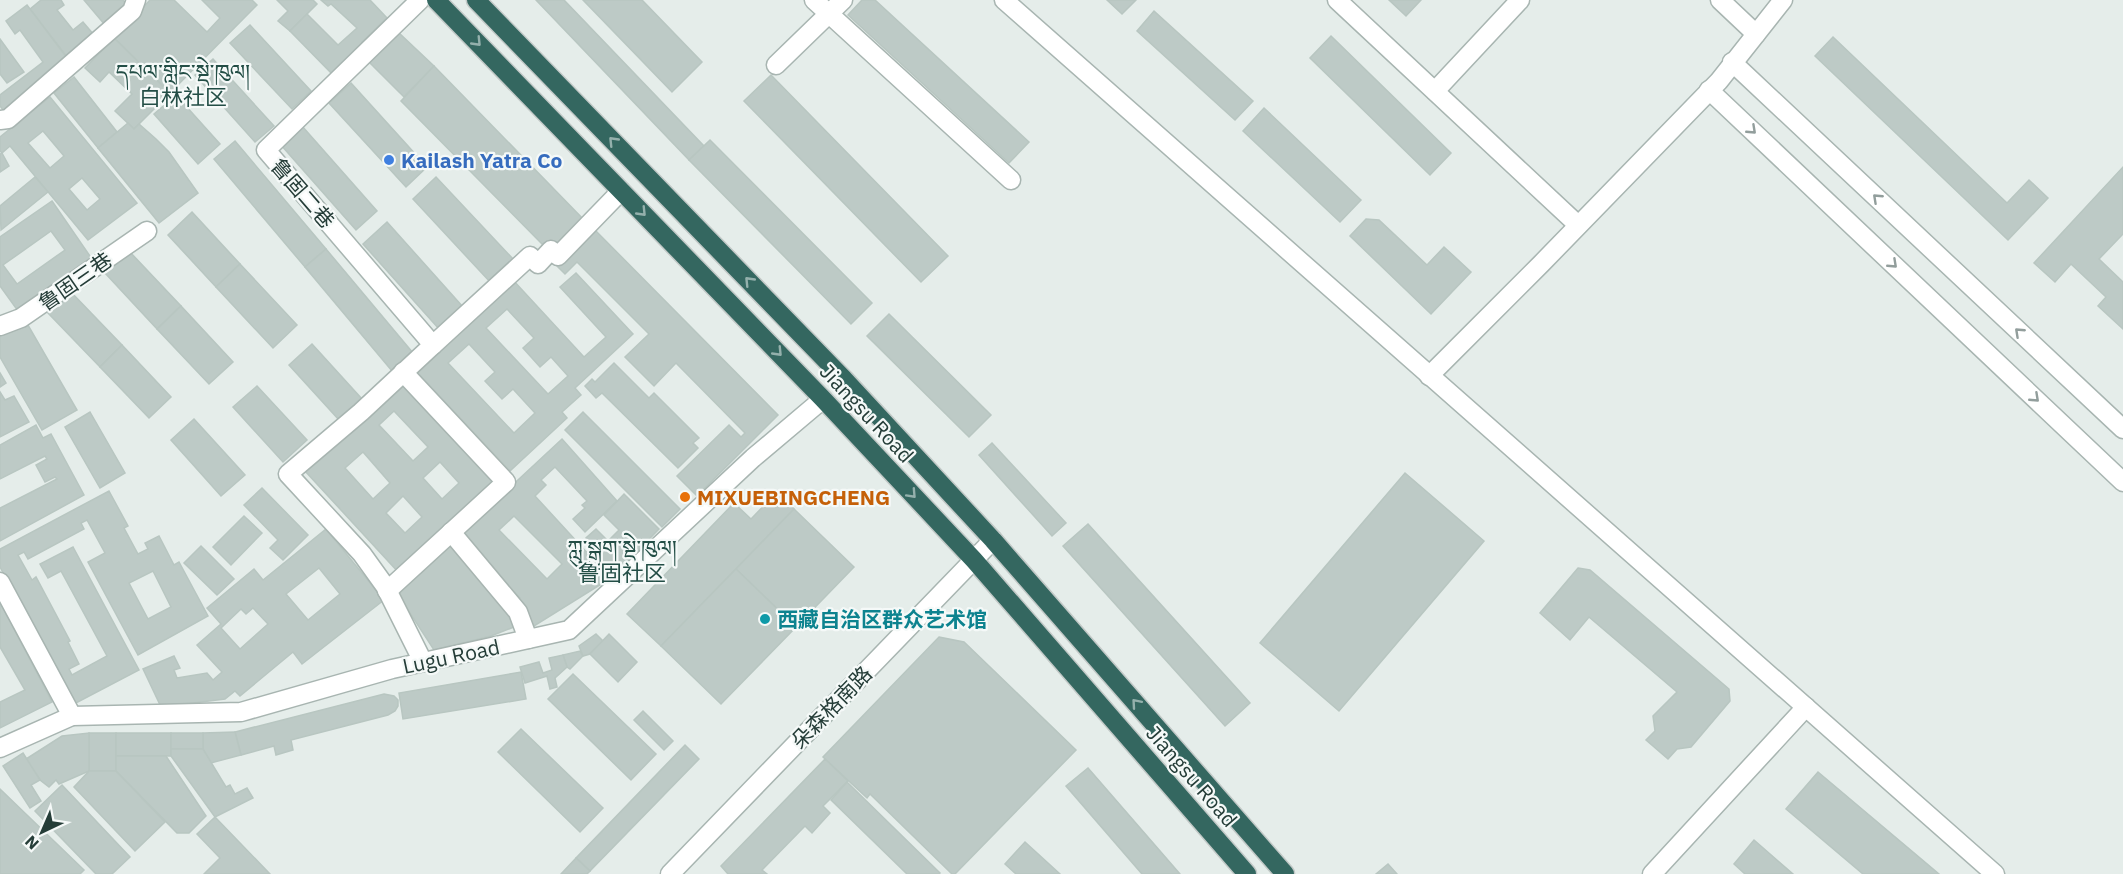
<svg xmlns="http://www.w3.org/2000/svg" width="2123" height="874" viewBox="0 0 2123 874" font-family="'IBM Plex Sans','Noto Sans SC','Noto Serif Tibetan',sans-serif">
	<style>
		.building { fill: #bdcac6; stroke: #b8c6c1; stroke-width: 1.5; fill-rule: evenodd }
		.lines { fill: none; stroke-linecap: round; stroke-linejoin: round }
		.minor-casing { stroke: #a8b5b1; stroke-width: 21 }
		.highway-casing { stroke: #c2c9c7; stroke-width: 21 }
		.minor { stroke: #fff; stroke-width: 18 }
		.highway { stroke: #346760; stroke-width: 18 }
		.oneway { stroke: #94b0ac }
		.oneway2 { stroke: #929e9c }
		.shop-dot { fill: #3f7fe0; stroke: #f5f9f8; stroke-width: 2 }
		.food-dot { fill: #e8710a; stroke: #f5f9f8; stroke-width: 2 }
		.culture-dot { fill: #0f9aa8; stroke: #f5f9f8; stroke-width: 2 }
		.labels { text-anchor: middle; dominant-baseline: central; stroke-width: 4.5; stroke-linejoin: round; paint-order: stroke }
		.shop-label { font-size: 21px; font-weight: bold; fill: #366cbe; stroke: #f5f9f8; text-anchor: start }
		.street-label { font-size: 21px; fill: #253d38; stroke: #f5f9f8 }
		.food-label { font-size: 21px; font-weight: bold; fill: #c56008; stroke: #f5f9f8; text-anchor: start }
		.culture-label { font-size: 21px; font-weight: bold; fill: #0d838f; stroke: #f5f9f8; text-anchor: start }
		.neighbourhood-label { font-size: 22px; fill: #234e46; stroke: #f5f9f8 }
	</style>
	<rect width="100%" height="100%" fill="#e5edea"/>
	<g class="building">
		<path d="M41,0H61L64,5L57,10L73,30L83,22L94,35L67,57L30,9Z"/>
		<path d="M84,0H123L128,6L105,25Z"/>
		<path d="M150,0H174L207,32L220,18L202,0H252L257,5L170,93L114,38Z"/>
		<path d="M277,0H313L317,4L290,31L278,21L288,11Z"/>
		<path d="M321,0H370L387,18L362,42L365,45L333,75L290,31L307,14L338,45L357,28L331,4L328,6Z"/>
		<path d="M536,0H564L704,146L689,160Z"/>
		<path d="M583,0H642L702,62L672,92Z"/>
		<path d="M862,0H875L1029,142L1009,163L848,15Z"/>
		<path d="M1107,0H1136L1122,14Z"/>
		<path d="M1389,0H1421L1406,16Z"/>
		<path d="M27,5L70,62L4,111L0,106V95L43,62L20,30L15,34L6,21Z"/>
		<path d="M1154,11L1253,101L1235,120L1137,31Z"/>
		<path d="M250,25L311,91L292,109L230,43Z"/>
		<path d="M398,32L434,66L404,97L369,62Z"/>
		<path d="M1331,36L1451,153L1430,175L1310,58Z"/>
		<path d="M1833,37L2007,203L2029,180L2048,198L2008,240L1815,56Z"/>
		<path d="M114,38L170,93L134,129L115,111L132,94L109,72L100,82L85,68Z"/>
		<path d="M0,39L24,72L7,83L0,74Z"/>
		<path d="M213,59L274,126L255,142L195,75Z"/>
		<path d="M434,66L587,223L565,245L544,246L401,101Z"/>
		<path d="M771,75L948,256L921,282L744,101Z"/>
		<path d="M74,77L117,132L98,148L54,93Z"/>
		<path d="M351,83L427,167L406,187L329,103Z"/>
		<path d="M176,95L220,144L198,164L154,114Z"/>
		<path d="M50,97L137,203L88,240L10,146L2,153L0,151V137ZM43,131L64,156L50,168L28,143ZM82,178L100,199L87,210L69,189Z"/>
		<path d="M1264,108L1361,200L1340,222L1243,131Z"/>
		<path d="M128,123L134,129L139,124L156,139L169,152L198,193L159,223L98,148Z"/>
		<path d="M302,126L377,211L356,230L281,145Z"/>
		<path d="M710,140L872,303L851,324L689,160Z"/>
		<path d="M235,141L326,249L305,267L214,159Z"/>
		<path d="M2,153L9,166L0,172V154Z"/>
		<path d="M2123,167V234L2099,259L2123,282V329L2098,306L2106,297L2071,264L2055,282L2034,263Z"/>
		<path d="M35,177L48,192L1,230L0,206Z"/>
		<path d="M436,177L514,260L491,283L413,199Z"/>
		<path d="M52,201L92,259L18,311L0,286V237ZM51,231L65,250L17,284L3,265Z"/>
		<path d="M192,212L240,264L216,287L168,235Z"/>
		<path d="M1366,219L1379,220L1427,265L1444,247L1471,272L1431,314L1350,236Z"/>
		<path d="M387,222L463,307L439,329L363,244Z"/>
		<path d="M592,227L778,415L697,496L677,476L729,425L741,437L745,433L676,363L654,386L625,357L649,334L577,262L565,274L555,264Z"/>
		<path d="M326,249L413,353L392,371L305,267Z"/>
		<path d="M129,251L181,306L157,329L105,273Z"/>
		<path d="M240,264L297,325L273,348L216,287Z"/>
		<path d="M576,273L633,334L575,388L581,395L562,412L567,418L510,471L416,371L513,280L584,357L606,337L560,287ZM507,309L534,338L523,348L540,367L551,357L568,376L548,394L486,328ZM469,344L495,372L485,381L502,399L513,389L535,413L514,433L448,363Z"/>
		<path d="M70,291L122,345L100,367L48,313Z"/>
		<path d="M181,306L233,362L209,384L157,329Z"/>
		<path d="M889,314L991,415L969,437L867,336Z"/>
		<path d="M25,320L77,410L42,430L0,357V335Z"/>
		<path d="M312,344L362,399L339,420L289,365Z"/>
		<path d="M122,345L171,397L149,418L100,367Z"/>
		<path d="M614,363L649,398L654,393L699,438L693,443L698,448L678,468L602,393L596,398L585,386L592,379L595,382Z"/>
		<path d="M0,373L6,383L0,387Z"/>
		<path d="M401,382L495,484L399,573L305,471ZM394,411L428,447L413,461L379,425ZM363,452L390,483L373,499L345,468ZM440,462L459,483L442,499L423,478ZM403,496L422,517L405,533L386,513Z"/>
		<path d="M257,386L307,440L283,462L233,407Z"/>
		<path d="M0,392L5,400L14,396L29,422L0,437Z"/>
		<path d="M90,412L125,473L100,488L65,427Z"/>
		<path d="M583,412L680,509L662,527L565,430Z"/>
		<path d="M194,419L245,475L221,496L171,440Z"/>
		<path d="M36,425L43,438L51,434L84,495L0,541V508L57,479L55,477L45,482L36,465L47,459L45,456L0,479V445Z"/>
		<path d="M562,439L617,501L585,532L573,519L585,508L582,505L587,501L555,467L541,480L546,485L535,496L591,557L595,554L611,578L534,626L516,602L520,598L460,534ZM514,516L562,564L547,579L499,530Z"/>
		<path d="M992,443L1066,523L1052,536L979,455Z"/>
		<path d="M1405,473L1484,541L1339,711L1260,643Z"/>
		<path d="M262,488L308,535L283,560L270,548L278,540L244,505Z"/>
		<path d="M109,491L128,526L124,528L138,554L148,549L145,543L159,536L174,565L179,562L208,616L138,655L88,562L105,553L87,520L81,523L84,529L28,559L24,552L18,555L32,580L36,577L70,641L68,642L79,664L69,669L72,675L107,656L61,571L48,578L40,564L73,547L139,670L74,704L0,567V549ZM153,571L171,607L148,619L129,583Z"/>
		<path d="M777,492L794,509L661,646L627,614L734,503L751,519Z"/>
		<path d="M624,494L659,529L611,578L586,538L596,529L608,541L619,530L604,515Z"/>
		<path d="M794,509L854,567L796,627L736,569Z"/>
		<path d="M244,516L262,533L231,565L213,547Z"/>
		<path d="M1088,524L1250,703L1225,726L1063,546Z"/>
		<path d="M326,529L384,600L302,664L293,652L240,696L235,691L225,699L161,707L143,669L174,656L180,668L174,670L177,678L207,673L213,680L222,672L197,645L221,624L207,608L254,569L263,580ZM319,568L340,594L308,620L286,594ZM253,608L268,624L240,649L221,628L241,609L246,614Z"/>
		<path d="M453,540L519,625L491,636L434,650L395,590Z"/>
		<path d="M201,546L234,579L217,595L184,563Z"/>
		<path d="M1578,568L1590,570L1729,689L1730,701L1691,747L1677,749L1668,759L1646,740L1655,731L1653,716L1677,692L1589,617L1570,640L1540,613Z"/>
		<path d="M736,569L796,627L721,704L661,646Z"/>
		<path d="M0,602L52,702L0,728V702L25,690L0,647Z"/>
		<path d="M596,634L603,641L590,654L583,656L579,646Z"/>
		<path d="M609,634L637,662L618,682L590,654Z"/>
		<path d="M939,637L964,642L1076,750L955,874H952L870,794L867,798L823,757Z"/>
		<path d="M580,651L583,656L570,669L567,667L563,655Z"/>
		<path d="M563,655L567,667L555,678L557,687L550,689L547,676L525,683L520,667L539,662L543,673L552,670L549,658Z"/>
		<path d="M521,672L526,699L403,719L399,693Z"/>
		<path d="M573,674L656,754L631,780L548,699Z"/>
		<path d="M384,694L394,696L398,700V706L395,711L388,715L291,740L293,750L276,755L274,746L241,755L235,732Z"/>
		<path d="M643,711L673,741L664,750L634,720Z"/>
		<path d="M521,729L603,808L580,832L498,752Z"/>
		<path d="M235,732L241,755L211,763L203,749V733Z"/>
		<rect x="89" y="733" width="27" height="38"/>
		<path d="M89,733V771L59,784L56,780L49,787L40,780L26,759L62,736Z"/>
		<rect x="116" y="733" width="55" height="23"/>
		<rect x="171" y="733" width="32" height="16"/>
		<path d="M685,745L699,759L590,871L576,858Z"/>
		<path d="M171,749H203L226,787L230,785L235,794L247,788L253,798L215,817L171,756Z"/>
		<path d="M23,753L40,780L31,785L41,801L30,808L3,766Z"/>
		<path d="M116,756H166L206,816L189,833H177L116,771Z"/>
		<path d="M825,759L848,781L823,806L830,813L812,833L805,826L762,870L767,874H728L721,866Z"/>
		<path d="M1088,768L1180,874H1142L1066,786Z"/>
		<path d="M89,771H116L165,822L135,851L74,787Z"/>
		<path d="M1818,772L1939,874H1863L1786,809Z"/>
		<path d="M847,782L940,873L939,874H907L831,800Z"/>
		<path d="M62,785L130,857L112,874H96L35,811Z"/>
		<path d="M0,789L84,870L80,874H0Z"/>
		<path d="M215,817L270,874H204L220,858L197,834Z"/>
		<path d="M1754,840L1793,874H1745L1734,864Z"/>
		<path d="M1025,842L1060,874H1016L1005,864Z"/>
		<path d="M576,858L590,871L587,874H561Z"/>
		<path d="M1388,864L1397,874H1376Z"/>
	</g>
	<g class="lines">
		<defs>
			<g id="minor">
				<path d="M420,0L266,150L433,345L361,412L288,474L362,554L385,586L423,662"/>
				<path d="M814,0L1011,180"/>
				<path d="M1004,0L1995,874"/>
				<path d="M1337,0L1578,225"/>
				<path d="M1720,0L1756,34"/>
				<path d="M1732,62L2123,429"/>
				<path d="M776,65L843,0"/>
				<path d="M1709,90L2123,482"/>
				<path d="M1435,91L1520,0"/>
				<path d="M0,120L8,119L132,11L136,0"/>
				<path d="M0,326L21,318L147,231"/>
				<path d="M433,345L530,256L538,264L551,250L558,256L621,191"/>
				<path d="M1429,376L1541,264L1719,81L1783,0"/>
				<path d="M451,532L518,612L528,639"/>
				<path d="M0,582L72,716"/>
				<path d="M387,591L506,482L403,372"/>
				<path d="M0,748L72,716L241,712L392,669L569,630L753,458L823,399"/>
				<path d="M670,874L993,540"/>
				<path d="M1652,874L1806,707"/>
			</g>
			<g id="highway">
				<path d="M436,0L823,399L974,560L1247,874"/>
				<path d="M476,0L844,379L993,540L1285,874"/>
			</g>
		</defs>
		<use href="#minor" class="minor-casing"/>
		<use href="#highway" class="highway-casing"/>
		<use href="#minor" class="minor"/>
		<use href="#highway" class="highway"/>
	</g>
	<defs><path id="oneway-chevron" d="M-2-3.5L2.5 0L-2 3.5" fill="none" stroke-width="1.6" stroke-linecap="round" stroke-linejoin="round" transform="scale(1.5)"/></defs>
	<g class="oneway">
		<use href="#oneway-chevron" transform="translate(477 42) rotate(46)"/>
		<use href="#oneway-chevron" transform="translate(613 141) rotate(-134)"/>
		<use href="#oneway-chevron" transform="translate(642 212) rotate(46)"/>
		<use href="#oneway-chevron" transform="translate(749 281) rotate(-134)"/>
		<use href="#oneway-chevron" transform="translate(778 352) rotate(46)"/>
		<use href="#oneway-chevron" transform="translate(912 494) rotate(47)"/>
		<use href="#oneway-chevron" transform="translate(1136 703) rotate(-131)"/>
	</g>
	<g class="oneway2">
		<use href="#oneway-chevron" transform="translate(1752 130) rotate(43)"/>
		<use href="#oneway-chevron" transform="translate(1877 198) rotate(-137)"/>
		<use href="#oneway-chevron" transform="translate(1893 264) rotate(43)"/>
		<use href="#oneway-chevron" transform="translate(2019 332) rotate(-137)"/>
		<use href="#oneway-chevron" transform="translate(2035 398) rotate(43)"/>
	</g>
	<circle class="shop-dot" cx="389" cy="160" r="6"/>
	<circle class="food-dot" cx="685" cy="497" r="6"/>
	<circle class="culture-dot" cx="765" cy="619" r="6"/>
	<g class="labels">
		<g class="shop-label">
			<text x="401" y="160">Kailash Yatra Co</text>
		</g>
		<g class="street-label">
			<text transform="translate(303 193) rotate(49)">鲁固二巷</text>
			<text transform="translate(75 281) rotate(-35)">鲁固三巷</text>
			<text transform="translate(867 413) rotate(47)">Jiangsu Road</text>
			<text transform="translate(451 656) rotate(-12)">Lugu Road</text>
			<text transform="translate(831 707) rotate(-46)">朵森格南路</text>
			<text transform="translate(1192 776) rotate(49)">Jiangsu Road</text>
		</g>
		<g class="food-label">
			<text x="697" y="497">MIXUEBINGCHENG</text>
		</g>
		<g class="culture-label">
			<text x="777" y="619">西藏自治区群众艺术馆</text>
		</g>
		<g class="neighbourhood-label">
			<text x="183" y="71">དཔལ་གླིང་སྡེ་ཁུལ།<tspan x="183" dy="25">白林社区</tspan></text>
			<text x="622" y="547">ཀླུ་སྒུག་སྡེ་ཁུལ།<tspan x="622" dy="25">鲁固社区</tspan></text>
		</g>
	</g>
	<g transform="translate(42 832) rotate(224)" stroke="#f5f9f8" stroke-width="4.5" paint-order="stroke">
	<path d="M0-4.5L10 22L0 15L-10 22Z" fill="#253d38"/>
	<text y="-9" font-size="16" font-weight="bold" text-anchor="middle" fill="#253d38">N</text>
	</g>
</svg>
